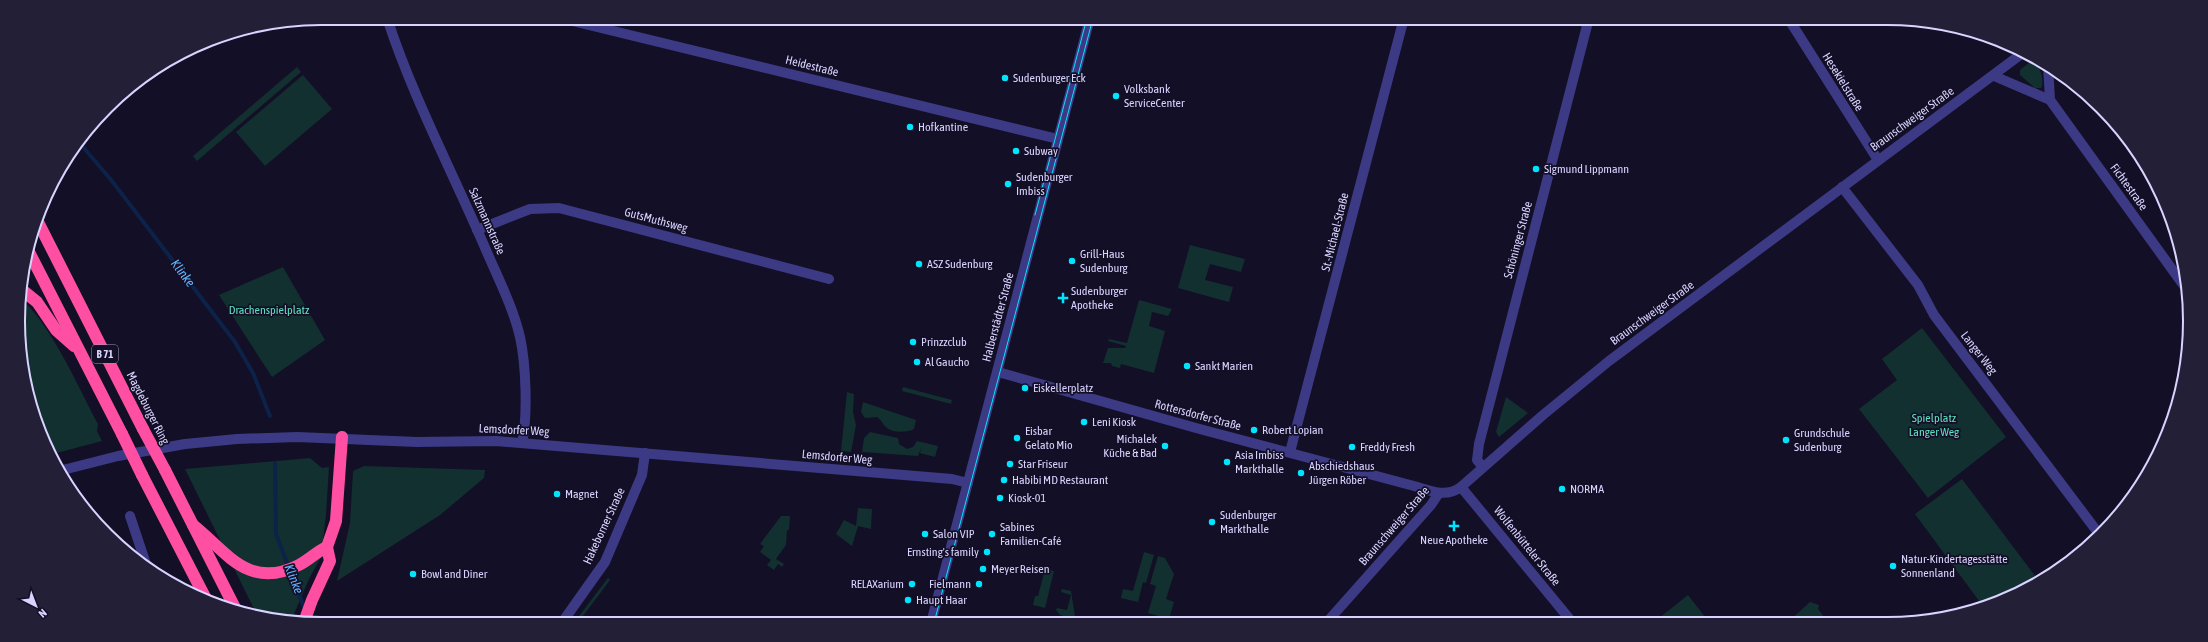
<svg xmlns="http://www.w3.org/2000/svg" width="2208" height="642" viewBox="0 0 2208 642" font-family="'Asap Condensed',sans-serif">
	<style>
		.green { fill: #12302f }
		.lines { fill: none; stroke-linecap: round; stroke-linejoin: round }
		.stream { stroke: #0c2248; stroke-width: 4 }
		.minor { stroke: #3d3a85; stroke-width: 10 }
		.highway { stroke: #ff4fa3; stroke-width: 12 }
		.tram { stroke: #00e5ff; stroke-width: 1 }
		.highway-bridge { stroke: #ff4fa3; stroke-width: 12 }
		.poi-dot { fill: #00e5ff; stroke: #130f26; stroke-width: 1.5 }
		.labels { text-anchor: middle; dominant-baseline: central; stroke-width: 3.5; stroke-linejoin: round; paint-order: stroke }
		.shield { fill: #130f26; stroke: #9e99be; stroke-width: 1 }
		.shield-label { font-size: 11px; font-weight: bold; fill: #d9d4ff }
		.street-label { font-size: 12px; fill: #d9d4ff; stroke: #130f26 }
		.poi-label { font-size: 12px; fill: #d9d4ff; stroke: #130f26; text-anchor: start }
		.park-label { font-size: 12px; fill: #5fe0c0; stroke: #130f26 }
		.water-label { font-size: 13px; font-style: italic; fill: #62b6ff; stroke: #130f26 }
		.rim { fill: none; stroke: #d9d4ff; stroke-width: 2 }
	</style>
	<rect width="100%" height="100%" fill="#130f26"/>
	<g class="green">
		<path d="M2030,62H2035C2040,67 2045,82 2041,88H2035L2020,75V70Z"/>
		<path d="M297,67L301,72L197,161L193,156Z"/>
		<path d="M303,75L332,109L265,166L236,132Z"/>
		<path d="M1190,245L1245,259L1241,272L1210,264L1205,280L1233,287L1229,302L1178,288Z"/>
		<path d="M283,267L325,340L272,377L219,295Z"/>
		<path d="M19,298C49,319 80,391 98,424L97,431L102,441L49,455L28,400Z"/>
		<path d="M1139,300L1172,309L1168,316L1152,312L1149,326L1165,331L1154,373L1121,364L1120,368L1112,366L1111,363H1103L1108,348H1125L1126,346L1108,341L1109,339L1127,343Z"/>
		<path d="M1922,328L2006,437L1928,498L1859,409L1897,380L1882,359Z"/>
		<path d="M903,387L952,400L951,404L902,391Z"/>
		<path d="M847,392L854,394L853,412L856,425L851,452L841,451Z"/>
		<path d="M1506,397L1528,413L1499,437L1496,432Z"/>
		<path d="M863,402L916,420L914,429C907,433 892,433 886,427C882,424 882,420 877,417L865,418L861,412Z"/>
		<path d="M870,432L898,438L899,444L907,449L913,447L917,441L938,446L935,457L920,453L922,446L918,456L862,452L864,438Z"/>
		<path d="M310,458L322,468L329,467L326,515L321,557L309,579L291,621L258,617L185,469Z"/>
		<path d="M364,466L485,470L484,478L440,515L337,581L350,523L353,471Z"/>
		<path d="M1962,479L2039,581L2021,593L1982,605L1915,514Z"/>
		<path d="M858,508L872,509L871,529L858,526L852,546L836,534L844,520L856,526Z"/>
		<path d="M781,516H790L789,530H787L786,545L776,559L784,564L782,567L778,564L774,570L767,565L771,560L760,552L764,546L760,544Z"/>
		<path d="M1144,552L1154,555L1146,583L1143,582L1138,602L1121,598L1123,589L1133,591Z"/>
		<path d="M1158,556L1165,558L1174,574L1166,599L1174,602L1169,619L1148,613L1156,586L1150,584Z"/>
		<path d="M1045,569L1054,571L1045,608L1033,605L1035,596H1038Z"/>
		<path d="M608,578L610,580L577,624H573Z"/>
		<path d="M1062,589L1071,591L1076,623L1074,619L1060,615L1056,610L1057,608L1067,610L1071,595L1061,592Z"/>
		<path d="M1688,595L1709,622H1654Z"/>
		<path d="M1810,602L1819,605L1818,609L1828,622H1788Z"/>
	</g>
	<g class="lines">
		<g class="stream">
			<path d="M78,141L112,181L235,342L253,373L270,416"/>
			<path d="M275,463L276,534L305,610"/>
		</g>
		<g class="minor">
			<path d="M387,18C413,98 453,173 486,250C498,278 513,307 520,337C526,364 528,416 522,443"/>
			<path d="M560,18L1058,139"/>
			<path d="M1788,18L1878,160"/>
			<path d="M2048,65L2050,100"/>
			<path d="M1994,76L2050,100L2187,290"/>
			<path d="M1842,187L1918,285L1934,315L2099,534"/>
			<path d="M477,230L530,209L559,208L829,279"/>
			<path d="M998,372L1196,428L1414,486C1431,491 1446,498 1461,487L1543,415L1609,361L2024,52"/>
			<path d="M1290,452L1404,18"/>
			<path d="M1483,467L1477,460L1479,444L1589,18"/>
			<path d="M59,471L118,456L185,444L237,439L297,437L417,442L496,441L952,479L968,483"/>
			<path d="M1461,487L1572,622"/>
			<path d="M130,516L147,567"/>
			<path d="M1327,622L1431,505L1439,493"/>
			<path d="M931,623L1090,18"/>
			<path d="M561,624L605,562L642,475L645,453"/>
		</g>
		<g class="highway">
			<path d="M37,220L143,429"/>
			<path d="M27,248L122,434"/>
			<path d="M21,289L37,302L56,330L74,346"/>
			<path d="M165,470L235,608"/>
			<path d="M142,475L205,597"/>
			<path d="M193,525C226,551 248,591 299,565C309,560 316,552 327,547"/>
			<path d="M304,622L312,600L330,561L327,547L336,521L342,437"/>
		</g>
		<g class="tram">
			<path d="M1035,215L1087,18"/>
			<path d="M934,623L1093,18"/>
		</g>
		<g class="highway-bridge">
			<path d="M143,429L165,470"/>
			<path d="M122,434L142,475"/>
		</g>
	</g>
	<g class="poi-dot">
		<circle cx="1005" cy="78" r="4"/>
		<circle cx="1116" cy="96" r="4"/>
		<circle cx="910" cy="127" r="4"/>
		<circle cx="1016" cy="151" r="4"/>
		<circle cx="1536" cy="169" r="4"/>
		<circle cx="1008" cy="184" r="4"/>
		<circle cx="1072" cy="261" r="4"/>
		<circle cx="919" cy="264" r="4"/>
		<path d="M1061 292h4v4h4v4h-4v4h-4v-4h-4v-4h4z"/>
		<circle cx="913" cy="342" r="4"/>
		<circle cx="917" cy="362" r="4"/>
		<circle cx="1187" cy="366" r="4"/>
		<circle cx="1025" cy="388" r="4"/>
		<circle cx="1084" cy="422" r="4"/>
		<circle cx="1254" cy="430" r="4"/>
		<circle cx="1017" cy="438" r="4"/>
		<circle cx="1786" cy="440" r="4"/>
		<circle cx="1165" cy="446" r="4"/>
		<circle cx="1352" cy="447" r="4"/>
		<circle cx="1227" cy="462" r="4"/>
		<circle cx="1010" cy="464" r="4"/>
		<circle cx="1301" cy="473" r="4"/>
		<circle cx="1004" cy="480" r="4"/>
		<circle cx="1562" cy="489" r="4"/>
		<circle cx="557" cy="494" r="4"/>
		<circle cx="1000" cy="498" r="4"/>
		<circle cx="1212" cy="522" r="4"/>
		<path d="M1452 520h4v4h4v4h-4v4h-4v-4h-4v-4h4z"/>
		<circle cx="925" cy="534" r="4"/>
		<circle cx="992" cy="534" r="4"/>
		<circle cx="987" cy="552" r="4"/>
		<circle cx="1893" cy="566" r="4"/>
		<circle cx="983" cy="569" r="4"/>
		<circle cx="413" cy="574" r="4"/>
		<circle cx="912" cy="584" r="4"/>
		<circle cx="979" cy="584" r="4"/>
		<circle cx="908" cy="600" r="4"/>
	</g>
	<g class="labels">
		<rect class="shield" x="92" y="345" width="26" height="18" rx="3"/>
		<g class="shield-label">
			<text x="105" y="354">B 71</text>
		</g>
		<g class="street-label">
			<text transform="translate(812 66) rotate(14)">Heidestraße</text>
			<text transform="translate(1843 82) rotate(58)">Hesekielstraße</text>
			<text transform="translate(1912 119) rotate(-36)">Braunschweiger Straße</text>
			<text transform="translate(2129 187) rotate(54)">Fichtestraße</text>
			<text transform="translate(656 220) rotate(15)">GutsMuthsweg</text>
			<text transform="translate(487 221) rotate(66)">Salzmannstraße</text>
			<text transform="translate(1335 232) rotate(-76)">St.-Michael-Straße</text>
			<text transform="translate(1518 240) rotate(-75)">Schöninger Straße</text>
			<text transform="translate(1652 313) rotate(-36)">Braunschweiger Straße</text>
			<text transform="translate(998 317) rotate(-75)">Halberstädter Straße</text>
			<text transform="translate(1979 353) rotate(52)">Langer Weg</text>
			<text transform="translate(148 408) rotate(63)">Magdeburger Ring</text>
			<text transform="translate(1198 415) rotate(15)">Rottersdorfer Straße</text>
			<text transform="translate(514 430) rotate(3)">Lemsdorfer Weg</text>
			<text transform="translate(837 457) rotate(5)">Lemsdorfer Weg</text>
			<text transform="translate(604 526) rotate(-65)">Hakeborner Straße</text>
			<text transform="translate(1394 526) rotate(-49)">Braunschweiger Straße</text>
			<text transform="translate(1527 546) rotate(51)">Wolfenbütteler Straße</text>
		</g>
		<g class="poi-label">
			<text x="1013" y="78">Sudenburger Eck</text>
			<text x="1124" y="89">Volksbank<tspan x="1124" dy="14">ServiceCenter</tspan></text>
			<text x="918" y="127">Hofkantine</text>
			<text x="1024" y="151">Subway</text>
			<text x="1544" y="169">Sigmund Lippmann</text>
			<text x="1016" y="177">Sudenburger<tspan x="1016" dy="14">Imbiss</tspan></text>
			<text x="1080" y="254">Grill-Haus<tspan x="1080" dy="14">Sudenburg</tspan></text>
			<text x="927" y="264">ASZ Sudenburg</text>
			<text x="1071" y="291">Sudenburger<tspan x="1071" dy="14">Apotheke</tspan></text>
			<text x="921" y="342">Prinzzclub</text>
			<text x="925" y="362">Al Gaucho</text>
			<text x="1195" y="366">Sankt Marien</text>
			<text x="1033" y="388">Eiskellerplatz</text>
			<text x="1092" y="422">Leni Kiosk</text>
			<text x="1262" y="430">Robert Lopian</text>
			<text x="1025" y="431">Eisbar<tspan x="1025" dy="14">Gelato Mio</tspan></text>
			<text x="1794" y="433">Grundschule<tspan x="1794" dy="14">Sudenburg</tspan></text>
			<text x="1157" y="439" text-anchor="end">Michalek<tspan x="1157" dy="14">Küche &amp; Bad</tspan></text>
			<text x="1360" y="447">Freddy Fresh</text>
			<text x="1235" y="455">Asia Imbiss<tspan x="1235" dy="14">Markthalle</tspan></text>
			<text x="1018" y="464">Star Friseur</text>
			<text x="1309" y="466">Abschiedshaus<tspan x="1309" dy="14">Jürgen Röber</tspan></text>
			<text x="1012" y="480">Habibi MD Restaurant</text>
			<text x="1570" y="489">NORMA</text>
			<text x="565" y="494">Magnet</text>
			<text x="1008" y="498">Kiosk-01</text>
			<text x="1220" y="515">Sudenburger<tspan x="1220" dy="14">Markthalle</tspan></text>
			<text x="1000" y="527">Sabines<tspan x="1000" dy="14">Familien-Café</tspan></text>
			<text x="933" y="534">Salon VIP</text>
			<text x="1454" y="540" text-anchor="middle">Neue Apotheke</text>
			<text x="979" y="552" text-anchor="end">Ernsting's family</text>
			<text x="1901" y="559">Natur-Kindertagesstätte<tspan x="1901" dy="14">Sonnenland</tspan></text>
			<text x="991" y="569">Meyer Reisen</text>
			<text x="421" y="574">Bowl and Diner</text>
			<text x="904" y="584" text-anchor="end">RELAXarium</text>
			<text x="971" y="584" text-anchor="end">Fielmann</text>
			<text x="916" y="600">Haupt Haar</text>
		</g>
		<g class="park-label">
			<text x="269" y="310">Drachenspielplatz</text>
			<text x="1934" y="418">Spielplatz<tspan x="1934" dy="14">Langer Weg</tspan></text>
		</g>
		<g class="water-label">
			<text transform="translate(183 273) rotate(53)">Klinke</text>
			<text transform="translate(294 579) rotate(69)">Klinke</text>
		</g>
	</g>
	<path d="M0 0H2208V642H0ZM321 25H1887A296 296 0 0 1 2183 321V321A296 296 0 0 1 1887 617H321A296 296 0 0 1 25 321V321A296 296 0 0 1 321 25Z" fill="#231f37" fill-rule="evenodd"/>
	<path class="rim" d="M321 25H1887A296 296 0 0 1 2183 321V321A296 296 0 0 1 1887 617H321A296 296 0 0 1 25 321V321A296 296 0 0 1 321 25Z"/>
	<g transform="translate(36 606) rotate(138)" stroke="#130f26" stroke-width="3" paint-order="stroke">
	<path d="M0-3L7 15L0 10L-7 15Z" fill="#d9d4ff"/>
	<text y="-6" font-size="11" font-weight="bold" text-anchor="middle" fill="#d9d4ff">N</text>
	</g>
</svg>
